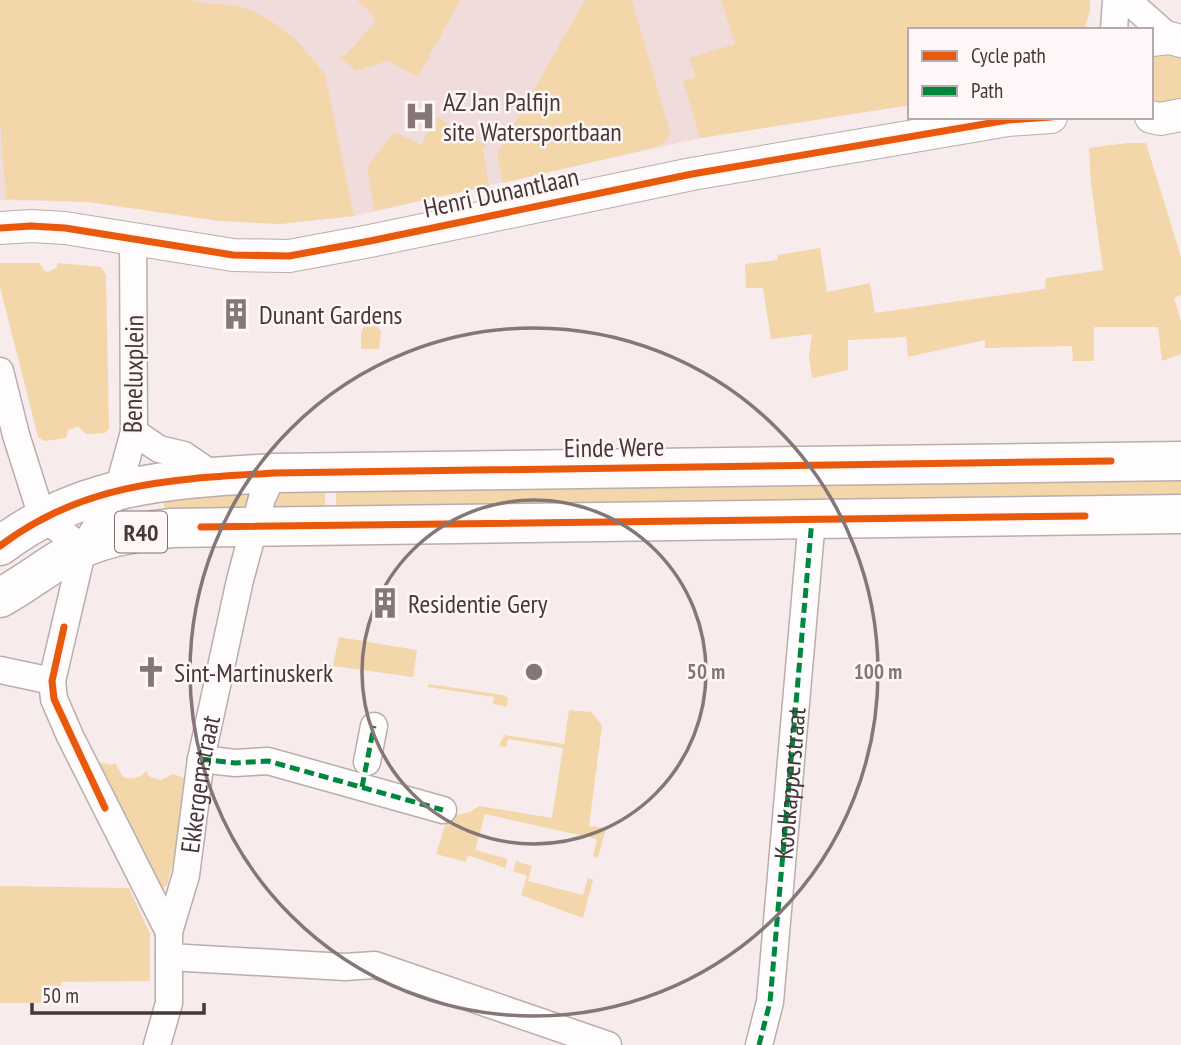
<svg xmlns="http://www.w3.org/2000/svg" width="1181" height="1045" viewBox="0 0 1181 1045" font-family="'PT Sans Narrow',sans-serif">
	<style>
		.built { fill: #f1dcdc }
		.green { fill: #f4d6ab }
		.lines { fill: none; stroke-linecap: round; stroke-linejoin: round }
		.minor-casing { stroke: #b9adad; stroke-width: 29 }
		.tertiary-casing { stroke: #b9adad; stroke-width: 34 }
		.primary-casing { stroke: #b9adad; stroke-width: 41 }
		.minor { stroke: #fefcfc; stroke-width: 26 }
		.tertiary { stroke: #fefcfc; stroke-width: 32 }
		.primary { stroke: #fefcfc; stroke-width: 38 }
		.quiet { stroke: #00873e; stroke-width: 5; stroke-dasharray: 10 5; stroke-linecap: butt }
		.cycleway-casing { stroke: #fff7f7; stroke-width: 11 }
		.cycleway { stroke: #e8590c; stroke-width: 7 }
		.ring { fill: none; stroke: #857677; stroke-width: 3.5 }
		.labels { text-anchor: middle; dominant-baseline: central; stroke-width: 5; stroke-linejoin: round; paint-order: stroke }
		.shield { fill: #fff7f7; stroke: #7e7171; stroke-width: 2 }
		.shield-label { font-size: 24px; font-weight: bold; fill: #473738 }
		.poi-label { font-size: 26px; fill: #473738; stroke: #fff7f7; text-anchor: start }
		.street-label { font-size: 26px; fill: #473738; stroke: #fff7f7 }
		.centre { fill: #857677; stroke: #fff7f7; stroke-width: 3.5 }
		.ring-label { font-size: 21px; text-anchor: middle; font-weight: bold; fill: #857677; stroke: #fff7f7; stroke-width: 5; stroke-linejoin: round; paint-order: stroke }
	</style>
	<rect width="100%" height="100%" fill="#f7ebeb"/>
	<path class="built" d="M0,0H1090V10L1084,30H910V105L700,138L354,216L280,224L220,221L89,202L0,200Z"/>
	<g class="green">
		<path d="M0,0H192C208,5 225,3 241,7C274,16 307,47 325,75L354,216L280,224L220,221L89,202L6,199L0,120Z"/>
		<path d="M357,0H460L418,77L388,61L356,71L339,56H345L375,22L374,16Z"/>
		<path d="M585,0H632L670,132L668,139L657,147L503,183L497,154Z"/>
		<path d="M721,0H1090V10L1084,30H910V105L700,138L683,81L696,77L689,58L735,44Z"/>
		<path d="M1151,50L1181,53V102L1151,105Z"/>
		<path d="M436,117L486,145L483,151L489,186L374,211L367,167L394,132L421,145Z"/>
		<path d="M1127,143H1146L1181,257V295L1174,298L1181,321V354L1162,361L1158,327H1094V361H1073L1072,346L985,348V340L908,357L906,337L848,340V370L812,378L809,357L812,334L771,339L763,288H746L745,264L777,260L778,255L820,248L827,292L870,283L875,313L1045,289L1046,278L1103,270L1091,184L1089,148Z"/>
		<path d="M2,263H39L44,270L47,272L56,268L58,263L101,267L106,275L109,428L105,433L86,434L78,426L68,430L66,438L44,441L38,437L0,287V264Z"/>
		<path d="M364,326H377L381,332L379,349H361V333Z"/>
		<path d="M1181,473V502L336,513V483Z"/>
		<path d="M325,484V514L278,508L272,503L274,493Z"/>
		<path d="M250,486L248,514L164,517V493Z"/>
		<path d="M339,637L417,650L413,677L333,666Z"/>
		<path d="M428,684L503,695L508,698L507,707L493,704L494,697L428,687Z"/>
		<path d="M569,710L591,712L602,725L589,826L606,828L598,858L593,856L597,839L485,814L475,850L508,859L505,868L468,855L466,862L436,854L444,828L452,816L470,812L479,806L552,818L563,748L508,739L506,747L499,746L504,735L564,744Z"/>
		<path d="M95,761L111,765L115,763L123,777C133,780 139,779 146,771L150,777L161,780L173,774L193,781L167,886L162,888L154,879Z"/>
		<path d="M516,861L532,866L528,881L583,895L588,878L593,880L583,918L521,895L527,876L513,871Z"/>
		<path d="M0,886L129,888L150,934V981L61,982L60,1003H0Z"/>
	</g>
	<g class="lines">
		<defs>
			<g id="minor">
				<path d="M1127,0L1170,38"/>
				<path d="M1114,30L1116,0"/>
				<path d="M133,238L134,432L118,490L83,548L52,681L54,699L70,736L169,932"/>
				<path d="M0,371L16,435L42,517L83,548"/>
				<path d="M134,432L159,449L184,455L216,477"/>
				<path d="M0,670L52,681"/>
				<path d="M201,759L235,763L268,761L443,810"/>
				<path d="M367,762L374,726"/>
				<path d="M169,957L345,967L375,965L608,1045"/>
				<path id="s1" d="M157,1045L169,1003V932L186,875L201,759L240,580L262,498L274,473"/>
				<path id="s2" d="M759,1045L770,1002L812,519"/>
			</g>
			<g id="tertiary">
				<path d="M1151,40L1170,38L1181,41"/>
				<path d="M1151,117L1160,119L1181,115"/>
				<path d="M0,228L31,226L65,228L233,255L289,256L370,241L692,174L1008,120L1051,117"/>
			</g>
			<g id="primary">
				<path d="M0,546C84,482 173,479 274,473L1181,461"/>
				<path d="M0,598C21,586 40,572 61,559C94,539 133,532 172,528L1181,514"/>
			</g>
		</defs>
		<use href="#minor" class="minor-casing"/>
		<use href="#tertiary" class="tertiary-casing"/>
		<use href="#primary" class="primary-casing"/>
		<use href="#minor" class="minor"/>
		<use href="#tertiary" class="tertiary"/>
		<use href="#primary" class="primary"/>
		<g class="quiet">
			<path d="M201,759L235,763L268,761L443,810"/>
			<path d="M362,787L374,726"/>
			<path d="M759,1045L770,1002L812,519"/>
		</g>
		<defs>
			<g id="cycleway">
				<path d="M0,228L31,226L65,228L233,255L289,256L370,241L692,174L1008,120L1051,117"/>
				<path d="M201,527L1085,516"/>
				<path d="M0,546C84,482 173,479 274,473L1111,461"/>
				<path d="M64,627L52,681L54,699L105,808"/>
			</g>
		</defs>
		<use href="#cycleway" class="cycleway-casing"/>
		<use href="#cycleway" class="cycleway"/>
	</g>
	<g class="ring">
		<circle cx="534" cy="672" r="172"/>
		<circle cx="534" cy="672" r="344"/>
	</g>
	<defs>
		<symbol id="hospital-bare" viewBox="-9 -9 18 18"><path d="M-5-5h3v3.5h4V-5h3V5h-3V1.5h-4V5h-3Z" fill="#857677" stroke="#fff7f7" stroke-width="2.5" paint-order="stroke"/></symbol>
		<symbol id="building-bare" viewBox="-9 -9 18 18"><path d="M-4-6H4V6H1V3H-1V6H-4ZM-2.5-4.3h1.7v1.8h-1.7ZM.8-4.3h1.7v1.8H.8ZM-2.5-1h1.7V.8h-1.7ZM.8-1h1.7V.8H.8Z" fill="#857677" stroke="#fff7f7" stroke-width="2.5" paint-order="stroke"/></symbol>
		<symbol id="church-bare" viewBox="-9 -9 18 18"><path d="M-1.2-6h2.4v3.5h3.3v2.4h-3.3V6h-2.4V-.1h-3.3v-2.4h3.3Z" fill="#857677" stroke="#fff7f7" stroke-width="2.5" paint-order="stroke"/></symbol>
	</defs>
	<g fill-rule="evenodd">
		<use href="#hospital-bare" x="398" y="94" width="44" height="44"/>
		<use href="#building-bare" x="214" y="292" width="44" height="44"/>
		<use href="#building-bare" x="363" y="581" width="44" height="44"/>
		<use href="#church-bare" x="129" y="650" width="44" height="44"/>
	</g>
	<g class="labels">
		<rect class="shield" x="115" y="511.5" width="52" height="41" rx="5"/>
		<g class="shield-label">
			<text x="141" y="532">R40</text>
		</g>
		<g class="poi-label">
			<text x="443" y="101">AZ Jan Palfijn<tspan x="443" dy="30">site Watersportbaan</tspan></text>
			<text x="259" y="314">Dunant Gardens</text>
			<text x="408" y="603">Residentie Gery</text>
			<text x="174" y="672">Sint-Martinuskerk</text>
		</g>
		<g class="street-label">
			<text transform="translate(501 192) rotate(-12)">Henri Dunantlaan</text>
			<text transform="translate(133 374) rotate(-89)">Beneluxplein</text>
			<text transform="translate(614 447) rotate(-1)">Einde Were</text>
			<text stroke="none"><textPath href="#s2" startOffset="264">Koolkapperstraat</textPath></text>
			<text stroke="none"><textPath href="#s1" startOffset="266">Ekkergemstraat</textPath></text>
		</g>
	</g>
	<circle cx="534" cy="672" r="10" class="centre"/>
	<g class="ring-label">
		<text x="706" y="679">50 m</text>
		<text x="878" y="679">100 m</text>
	</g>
	<rect x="908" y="28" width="245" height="91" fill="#fff7f7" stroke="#b5aaab" stroke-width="2"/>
	<rect x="922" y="51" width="35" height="10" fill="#e8590c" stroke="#b5aaab" stroke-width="2"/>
	<text x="971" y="63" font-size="21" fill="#473738">Cycle path</text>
	<rect x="922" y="86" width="35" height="10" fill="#00873e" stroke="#b5aaab" stroke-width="2"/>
	<text x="971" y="98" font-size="21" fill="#473738">Path</text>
	<path d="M32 1003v10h172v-10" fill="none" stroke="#473738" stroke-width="3.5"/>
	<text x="42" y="1003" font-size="21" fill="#473738" stroke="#fff7f7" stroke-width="5" paint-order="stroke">50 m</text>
</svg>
